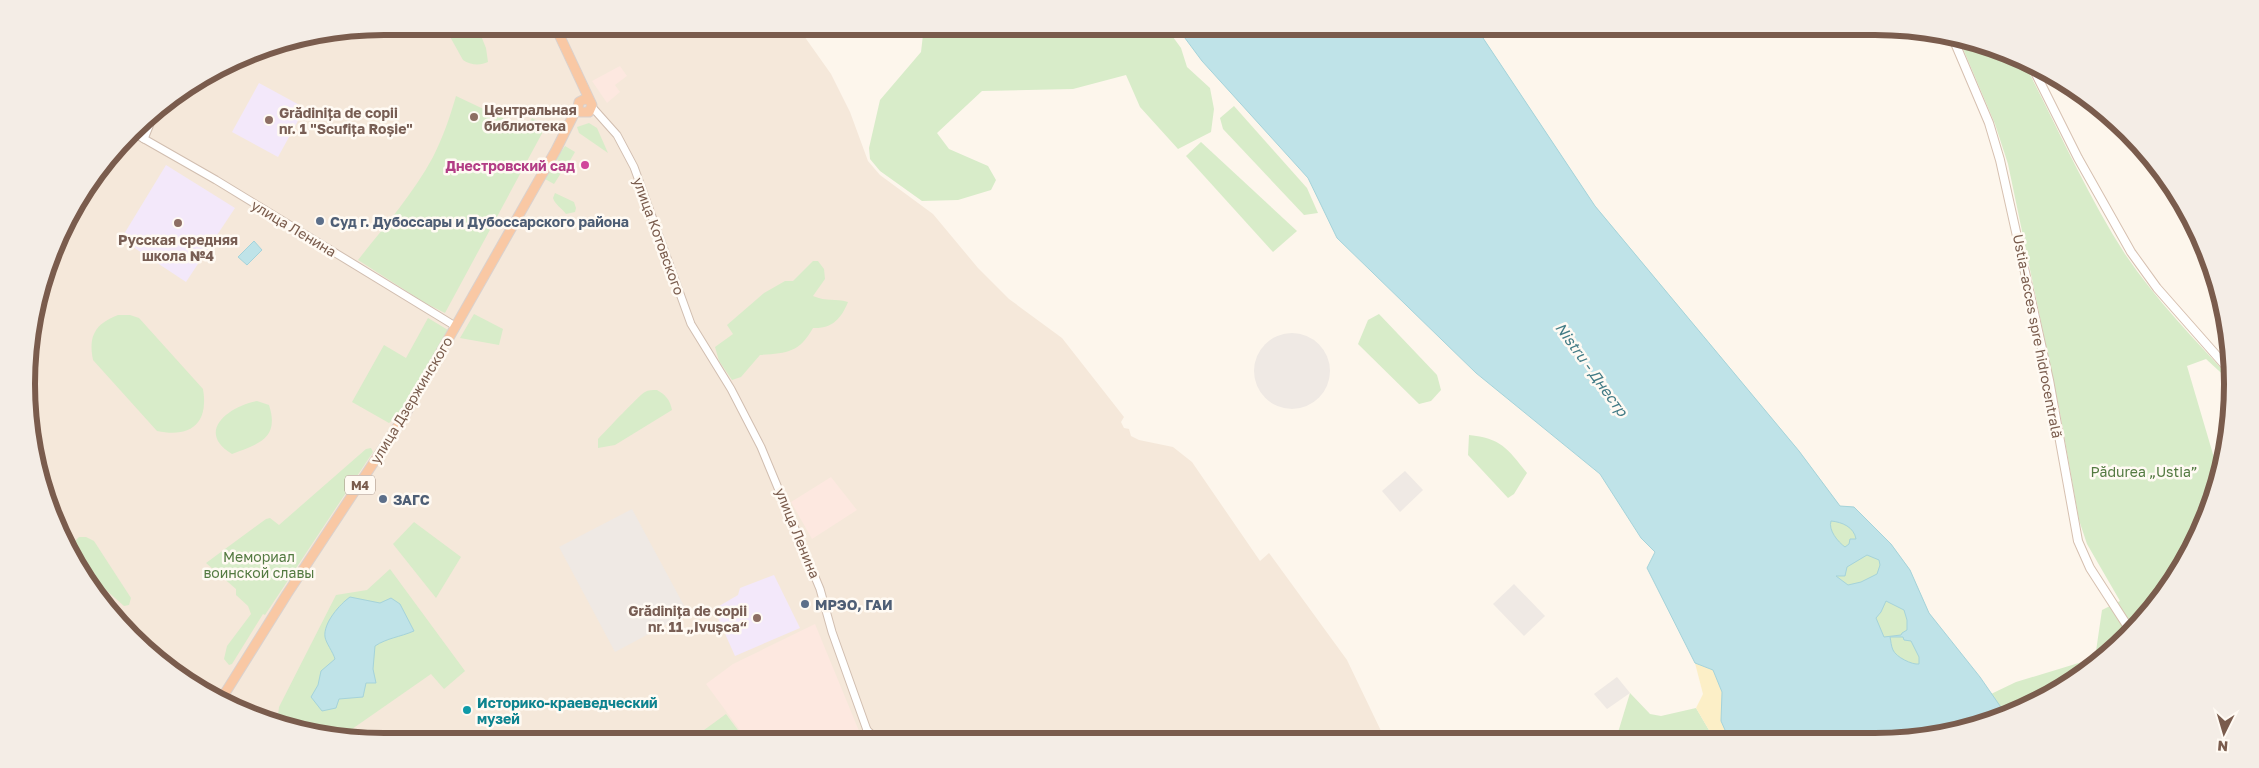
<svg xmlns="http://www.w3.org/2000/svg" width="2259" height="768" viewBox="0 0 2259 768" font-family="'Golos Text',sans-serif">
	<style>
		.residential { fill: #f5e8da }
		.commercial { fill: #fde8e0 }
		.industrial { fill: #efe9e4 }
		.education { fill: #f3e8fa }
		.green { fill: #d8ecc9 }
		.sand { fill: #fcefc7 }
		.water { fill: #bfe3e8; stroke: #a5d3da; fill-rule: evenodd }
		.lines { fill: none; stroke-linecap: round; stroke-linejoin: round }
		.stream { stroke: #a5d3da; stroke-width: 2 }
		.tertiary-casing { stroke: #d1beb0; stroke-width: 9 }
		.secondary-casing { stroke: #d6c0b0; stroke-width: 10 }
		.trunk-casing { stroke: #dad1cd; stroke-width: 11 }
		.tertiary { stroke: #fff; stroke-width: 7 }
		.secondary { stroke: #fff; stroke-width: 8 }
		.trunk { stroke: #f9c8a4; stroke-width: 9 }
		.education-dot { fill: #8d6e63; stroke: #fffaf3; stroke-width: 2 }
		.hotel-dot { fill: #d1479c; stroke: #fffaf3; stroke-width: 2 }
		.service-dot { fill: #5c6f8a; stroke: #fffaf3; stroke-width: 2 }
		.culture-dot { fill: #0f9aa8; stroke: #fffaf3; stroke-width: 2 }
		.labels { text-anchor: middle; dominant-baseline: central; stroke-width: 5; stroke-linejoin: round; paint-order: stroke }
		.shield { fill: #fffaf3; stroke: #a28b7f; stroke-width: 1 }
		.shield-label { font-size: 12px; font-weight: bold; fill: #7a5c4d }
		.education-label { font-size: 14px; font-weight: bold; fill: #785e54; stroke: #fffaf3; text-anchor: start }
		.hotel-label { font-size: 14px; font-weight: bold; fill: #b23c85; stroke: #fffaf3; text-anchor: end }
		.service-label { font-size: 14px; font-weight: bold; fill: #4e5e75; stroke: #fffaf3; text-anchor: start }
		.street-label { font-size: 14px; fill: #7a5c4d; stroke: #fffaf3 }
		.park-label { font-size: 14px; fill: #537a41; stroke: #fffaf3 }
		.culture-label { font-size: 14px; font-weight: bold; fill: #0d838f; stroke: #fffaf3; text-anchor: start }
		.water-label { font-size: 15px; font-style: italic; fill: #437c86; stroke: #fffaf3 }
		.rim { fill: none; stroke: #7a5c4d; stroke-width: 6 }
	</style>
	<rect width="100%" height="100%" fill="#fdf6ec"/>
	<path class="residential" d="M384,26H797L831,74L850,112L868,161L880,175L933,214L978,268L1009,299L1062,338L1124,417L1121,422L1124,428L1129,429L1131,436L1139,440L1173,447L1192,462L1260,561L1269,553L1347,660L1382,733L1376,740L384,742L292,730L185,681L131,637L87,583L38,476L27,408L29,338L63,226L100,166L148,115L247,53L314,33Z"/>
	<g class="commercial">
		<path d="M620,66L627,76L615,85L620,92L607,103L592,81Z"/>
		<path d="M831,477L857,510L812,539L791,502Z"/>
		<path d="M815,624L859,731L841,741H748L706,684L733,664Z"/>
	</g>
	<g class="industrial">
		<circle cx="1292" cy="371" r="38"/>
		<path d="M1405,471L1423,490L1400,512L1382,491Z"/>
		<path d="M632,509L688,613L615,652L559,547Z"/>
		<path d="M1514,584L1545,616L1524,636L1493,604Z"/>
		<path d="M1617,677L1630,693L1607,709L1594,694Z"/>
	</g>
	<g class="education">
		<path d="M259,83L305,108L278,157L232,132Z"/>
		<path d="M166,165L235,208L186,282L121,239Z"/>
		<path d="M774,575L800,628L735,656L714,609L738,595L740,588Z"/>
	</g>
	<g class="green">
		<path d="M444,26H477L486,48L488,62C480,66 470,65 463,60Z"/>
		<path d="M924,26H1165L1181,48L1187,67L1210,88L1214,109L1211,132L1178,149L1140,107L1126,75L1073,89L982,91L937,133L949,149L988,166L996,180L991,190L958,200L922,201L880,171L870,159L869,148L880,100L921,52Z"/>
		<path d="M1327,26H1475L1595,206L1799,451L1840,506L1854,507L1891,544L1910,570L1929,613L1991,694L2016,682L2095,658L2102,610L2120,601L2087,544L2079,520L2060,413L2008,164L1995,124L1958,37L1967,38L2022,59C2055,122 2087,195 2125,254C2156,300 2194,339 2231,379V382L2206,359L2187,366L2220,478L2185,563L2111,653L2012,714L1921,739H1879Z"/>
		<path d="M456,96L526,129L532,118L546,126L445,313L425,303L358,260C384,227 413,194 433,157C443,137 450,117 456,96Z"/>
		<path d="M1234,106L1307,188L1318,213L1304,215L1223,129L1220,118Z"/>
		<path d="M589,123L597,128L608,153L579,133L577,127Z"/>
		<path d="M1201,142L1297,231L1273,252L1186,156Z"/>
		<path d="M565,146L575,152L567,166L556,159Z"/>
		<path d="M554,165L563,170L554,184L545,179Z"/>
		<path d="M555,193L574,202L576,208L575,212L566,214C562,208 555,205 553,198Z"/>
		<path d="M813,261H818L824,269L825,279L813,296C827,302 835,298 848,302C841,319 832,329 813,328C799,353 787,353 760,355L741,377L732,380L719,361L715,347L733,334L727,325L764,293L785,281H793Z"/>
		<path d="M474,314L503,329L499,345L460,338Z"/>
		<path d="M1379,314L1437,375L1441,390L1431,401L1419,404L1358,344L1368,320Z"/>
		<path d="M118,315H130L139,318L203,389C209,424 190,438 157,431L93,360C88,336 95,324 118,315Z"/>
		<path d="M428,318L448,330L402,412L389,423L352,402L384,345L406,358Z"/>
		<path d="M657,390C666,395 670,400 672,410L615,445L598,448V439C605,432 640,394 645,392C648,390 653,390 657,390Z"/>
		<path d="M257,401L269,405C280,439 258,444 232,454C195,432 229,406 257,401Z"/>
		<path d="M1469,435C1501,438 1508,449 1527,473L1514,494L1508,498L1468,455Z"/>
		<path d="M371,448L373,452L265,615L263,614L232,664L229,665L224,659L227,646L251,614L248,606L236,595V589L206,563L266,519L270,518L279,525L366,449Z"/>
		<path d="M414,522L461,557L436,598L393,544Z"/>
		<path d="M79,537H86L94,541L131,598L129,605L124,606L80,567L71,549L74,542Z"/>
		<path d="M390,569L465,671L444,689L431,674L342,736L292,730L277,723L279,707L336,595L367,590Z"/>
		<path d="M1630,693L1650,714L1661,716L1696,708L1709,730L1712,739H1616Z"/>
		<path d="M726,714L746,741H689Z"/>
	</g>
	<path class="sand" d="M1695,663L1713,670L1722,692L1721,721L1729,739H1712L1709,730L1696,708L1703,694Z"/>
	<g class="water">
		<path d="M1176,26H1475L1595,206L1799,451L1840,506L1854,507L1891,544L1910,570L1929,613L1980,677L2007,716L1921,739H1729L1721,721L1722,692L1713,670L1695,663L1647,568L1655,552L1641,538L1600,474L1476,373L1337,238L1308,178L1202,61ZM1831,521C1842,522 1854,527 1856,539H1850L1849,544L1845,547C1838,542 1828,530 1831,521ZM1867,555L1879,560L1880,565L1877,574L1861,582L1848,585L1836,576H1845L1847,567ZM1886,601L1904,610L1907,620V630L1902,633L1901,635L1884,637L1876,618L1881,612ZM1890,637H1903L1904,640L1911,641L1919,657V664C1912,665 1896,657 1893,650C1891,646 1891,641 1890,637Z"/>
		<path d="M254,241L262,250L247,265L238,257Z"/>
		<path d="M350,597L380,603L391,598L400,604L414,631C400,637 387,638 375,646L373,669L376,683H366L363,697L339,699L336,708L322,711L311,697L318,685L321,671L335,659C333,652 326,643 325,637C323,623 340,604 350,597Z"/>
	</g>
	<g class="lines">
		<path class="stream" d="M2003,714L2038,695L2040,697"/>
		<defs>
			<g id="tertiary">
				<path d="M592,107L617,135L634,167L691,324L731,389L761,447L820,589L832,632L867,730L879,741"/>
				<path d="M132,132L216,180L455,326"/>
				<path d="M144,139L155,111"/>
				<path d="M863,741L867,730"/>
			</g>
			<g id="secondary">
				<path d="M1952,36L1989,123L2000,160L2049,380L2078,541L2090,568L2130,630"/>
				<path d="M2030,62L2078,158L2131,252L2157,288L2231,372"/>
			</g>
			<g id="trunk">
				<path d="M555,26L592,105L589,112H580L578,108L579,102L585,99L590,101"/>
				<path d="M222,698L287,594L405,415L556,150L578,106"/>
			</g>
		</defs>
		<use href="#tertiary" class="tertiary-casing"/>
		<use href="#secondary" class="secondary-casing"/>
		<use href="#trunk" class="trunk-casing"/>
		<use href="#tertiary" class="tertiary"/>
		<use href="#secondary" class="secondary"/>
		<use href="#trunk" class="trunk"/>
	</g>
	<g class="education-dot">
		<circle cx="474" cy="117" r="5"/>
		<circle cx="269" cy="120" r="5"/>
		<circle cx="178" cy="223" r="5"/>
		<circle cx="757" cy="618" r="5"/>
	</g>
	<circle class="hotel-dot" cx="585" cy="165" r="5"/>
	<g class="service-dot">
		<circle cx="320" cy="221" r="5"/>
		<circle cx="383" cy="499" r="5"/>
		<circle cx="805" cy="604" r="5"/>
	</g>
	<circle class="culture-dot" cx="467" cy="710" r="5"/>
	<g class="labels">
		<rect class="shield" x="345" y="475.5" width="30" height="19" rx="4"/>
		<g class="shield-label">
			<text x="360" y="485">M4</text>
		</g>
		<g class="education-label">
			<text x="484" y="109">Центральная<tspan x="484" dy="16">библиотека</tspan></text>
			<text x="279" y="112">Grădinița de copii<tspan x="279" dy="16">nr. 1 "Scufița Roșie"</tspan></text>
			<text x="178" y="239" text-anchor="middle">Русская средняя<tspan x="178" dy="16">школа №4</tspan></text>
			<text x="747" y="610" text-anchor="end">Grădinița de copii<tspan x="747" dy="16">nr. 11 „Ivușca“</tspan></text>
		</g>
		<g class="hotel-label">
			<text x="575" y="165">Днестровский сад</text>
		</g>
		<g class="service-label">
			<text x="330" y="221">Суд г. Дубоссары и Дубоссарского района</text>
			<text x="393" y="499">ЗАГС</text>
			<text x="815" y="604">МРЭО, ГАИ</text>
		</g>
		<g class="street-label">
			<text transform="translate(294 228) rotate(31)">улица Ленина</text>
			<text transform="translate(659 236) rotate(70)">улица Котовского</text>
			<text transform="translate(2038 336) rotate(79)">Ustia–acces spre hidrocentrală</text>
			<text transform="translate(411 400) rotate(-59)">улица Дзержинского</text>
			<text transform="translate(798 533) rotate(68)">улица Ленина</text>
		</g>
		<g class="park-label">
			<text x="2144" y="471">Pădurea „Ustia”</text>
			<text x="259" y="556">Мемориал<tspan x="259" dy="16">воинской славы</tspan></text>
		</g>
		<g class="culture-label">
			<text x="477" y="702">Историко-краеведческий<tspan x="477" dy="16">музей</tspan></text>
		</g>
		<g class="water-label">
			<text transform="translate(1592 369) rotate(54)">Nistru - Днестр</text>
		</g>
	</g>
	<path d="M0 0H2259V768H0ZM384 35H1875A349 349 0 0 1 2224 384V384A349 349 0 0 1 1875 733H384A349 349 0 0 1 35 384V384A349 349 0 0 1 384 35Z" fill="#f4ede6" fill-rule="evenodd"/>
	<path class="rim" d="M384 35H1875A349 349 0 0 1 2224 384V384A349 349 0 0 1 1875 733H384A349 349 0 0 1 35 384V384A349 349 0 0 1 384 35Z"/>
	<g transform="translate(2224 733) rotate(185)" stroke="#fffaf3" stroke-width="4" paint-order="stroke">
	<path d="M0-4L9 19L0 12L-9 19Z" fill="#7a5c4d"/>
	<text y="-8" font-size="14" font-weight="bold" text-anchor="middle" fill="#7a5c4d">N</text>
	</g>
</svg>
